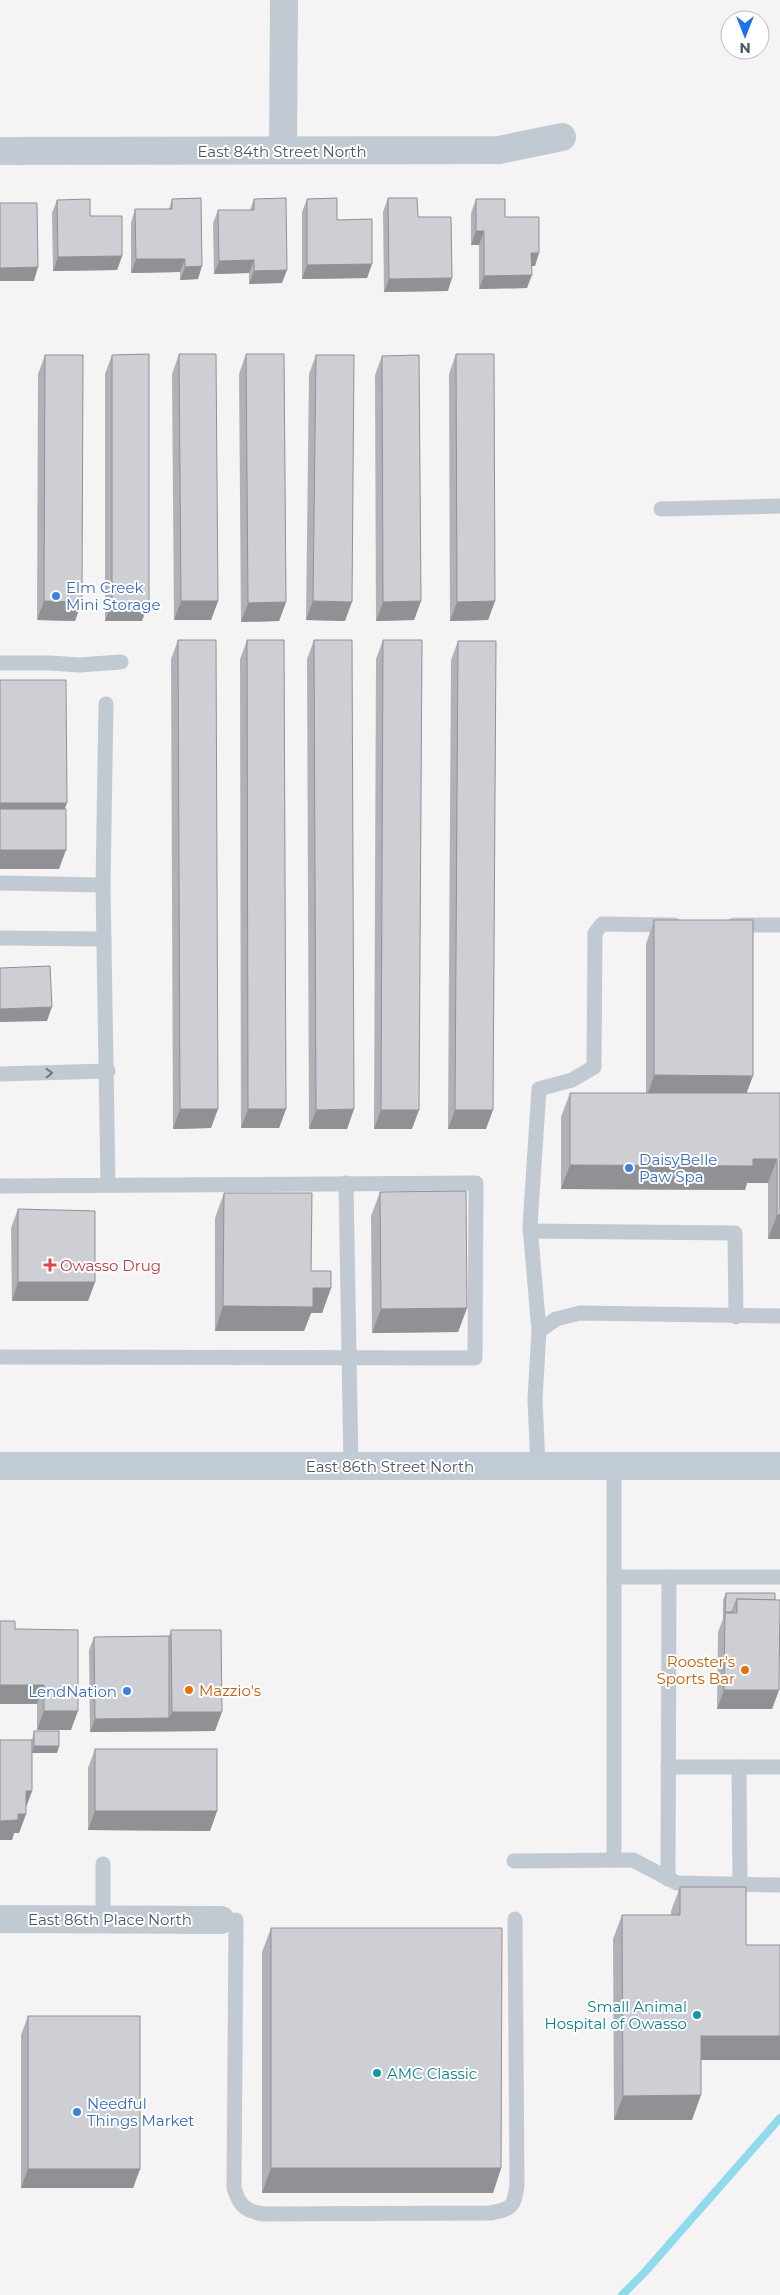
<svg xmlns="http://www.w3.org/2000/svg" width="780" height="2295" viewBox="0 0 780 2295" font-family="Montserrat,sans-serif">
	<style>
		.lines { fill: none; stroke-linecap: round; stroke-linejoin: round }
		.stream { stroke: #90daee; stroke-width: 8 }
		.lane { stroke: #c1cad2; stroke-width: 15 }
		.street { stroke: #c1cad2; stroke-width: 28 }
		.secondary { stroke: #c1cbd6; stroke-width: 28 }
		.wall { fill: #b0b2b7 }
		.shaded-wall { fill: #909195 }
		.building { fill: #cdcfd5; stroke: #909195 }
		.oneway { stroke: #6e7983 }
		.shop-dot { fill: #3f7fe0; stroke: #fff; stroke-width: 2 }
		.health-dot { fill: #e0444e; stroke: #fff; stroke-width: 2 }
		.food-dot { fill: #e8710a; stroke: #fff; stroke-width: 2 }
		.culture-dot { fill: #0f9aa8; stroke: #fff; stroke-width: 2 }
		.labels { text-anchor: middle; dominant-baseline: central; stroke-width: 4; stroke-linejoin: round; paint-order: stroke }
		.street-label { font-size: 15px; fill: #4a5661; stroke: #fff }
		.shop-label { font-size: 15px; fill: #366cbe; stroke: #fff; text-anchor: start }
		.health-label { font-size: 15px; fill: #be3a42; stroke: #fff; text-anchor: start }
		.food-label { font-size: 15px; fill: #c56008; stroke: #fff; text-anchor: end }
		.culture-label { font-size: 15px; fill: #0d838f; stroke: #fff; text-anchor: end }
	</style>
	<rect width="100%" height="100%" fill="#f5f3f3"/>
	<g class="lines">
		<path class="stream" d="M622,2295L644,2273L780,2118"/>
		<g class="lane">
			<path d="M661,509L780,506"/>
			<path d="M0,663H50L79,665L121,662"/>
			<path d="M0,883L103,885L108,1185"/>
			<path d="M103,885L106,704"/>
			<path d="M734,925H780"/>
			<path d="M0,938L104,939"/>
			<path d="M0,1074L108,1071"/>
			<path d="M346,1183L351,1466"/>
			<path d="M0,1186L476,1183L475,1358L0,1357"/>
			<path d="M530,1231L735,1233L736,1317"/>
			<path d="M539,1331L530,1226L539,1089L572,1080L594,1067L595,933L602,924L674,925"/>
			<path d="M538,1466L535,1399L539,1331L556,1319L580,1313L780,1316"/>
			<path d="M614,1577H780"/>
			<path d="M668,1767H780"/>
			<path d="M739,1767L740,1884"/>
			<path d="M614,1860V1466"/>
			<path d="M514,1861L633,1860L677,1883L780,1885"/>
			<path d="M103,1864V1919"/>
			<path d="M668,1879L669,1577"/>
			<path d="M236,1920L234,2188C239,2205 245,2211 263,2214L490,2213C512,2209 514,2207 517,2185L515,1919"/>
		</g>
		<g class="street">
			<path d="M283,150L284,0"/>
			<path d="M0,151L499,150L562,137"/>
			<path d="M0,1919L221,1920"/>
		</g>
		<path class="secondary" d="M0,1466H780"/>
	</g>
	<g class="wall">
		<path d="M388,198L418,217L448,291L384,292L383,212Z"/>
		<path d="M172,199L198,279L180,280V272L131,273V223L135,209H169Z"/>
		<path d="M254,199L282,283L249,284V273L214,274L213,223L218,210H250Z"/>
		<path d="M307,199L337,220L372,264L367,278L302,279V212Z"/>
		<path d="M476,199L535,266H531L527,288L479,289V245H471V213Z"/>
		<path d="M57,200L90,216L122,256L117,270L53,271L52,213Z"/>
		<path d="M179,354L218,601L211,620H174L172,374Z"/>
		<path d="M246,354L286,602L279,621L241,622L239,374Z"/>
		<path d="M456,354L495,601L488,620L450,621L449,374Z"/>
		<path d="M45,355L75,621L37,620L38,374Z"/>
		<path d="M112,355L142,621H105V374Z"/>
		<path d="M316,355L345,621L306,620L309,374Z"/>
		<path d="M382,356L421,601L414,620L376,621L375,375Z"/>
		<path d="M178,640L211,1128L173,1129L171,659Z"/>
		<path d="M247,640L286,1109L279,1128H241L240,659Z"/>
		<path d="M314,640L354,1109L347,1129H309L307,659Z"/>
		<path d="M383,640L412,1129H374L376,659Z"/>
		<path d="M458,641L486,1129H448L451,660Z"/>
		<path d="M654,920L747,1093H780V1239H768V1183H747L745,1190L561,1189V1117L570,1093H646V944Z"/>
		<path d="M380,1192L467,1308L458,1332L372,1333L371,1216Z"/>
		<path d="M224,1193L331,1288L322,1313H311L304,1331H215V1218Z"/>
		<path d="M18,1209L95,1282L88,1301H12L11,1228Z"/>
		<path d="M726,1593H775L779,1690L772,1709H717L718,1632L723,1619V1600Z"/>
		<path d="M15,1629L71,1730H37V1704H0Z"/>
		<path d="M171,1630L215,1731L90,1732L89,1650L94,1637L169,1636Z"/>
		<path d="M34,1731L59,1746L57,1753H32V1791L26,1807V1814L19,1833H14L12,1840H0V1740H32Z"/>
		<path d="M95,1749L217,1811L210,1831L88,1830V1768Z"/>
		<path d="M680,1887L746,1945L780,2060H701L692,2120H614L613,1939L622,1915H671V1911Z"/>
		<path d="M271,1928L501,2168L493,2193H262V1952Z"/>
		<path d="M28,2016L140,2169L133,2188H21V2035Z"/>
	</g>
	<g class="shaded-wall">
		<path d="M476,231H484L479,245H471Z"/>
		<path d="M531,253H539L535,266H526Z"/>
		<path d="M122,256L117,270L53,271L58,257Z"/>
		<path d="M136,259H185L180,272L131,273Z"/>
		<path d="M254,260L249,273L214,274L219,261Z"/>
		<path d="M372,264L367,278L302,279L307,265Z"/>
		<path d="M202,266L198,279L180,280L185,267Z"/>
		<path d="M38,267L34,281H0V268Z"/>
		<path d="M287,270L282,283L249,284L254,271Z"/>
		<path d="M532,275L527,288L479,289L484,276Z"/>
		<path d="M452,278L448,291L384,292L389,279Z"/>
		<path d="M44,601L82,602L75,621L37,620Z"/>
		<path d="M181,601H218L211,620H174Z"/>
		<path d="M313,601L352,602L345,621L306,620Z"/>
		<path d="M421,601L414,620L376,621L383,602Z"/>
		<path d="M495,601L488,620L450,621L457,602Z"/>
		<path d="M112,602H149L142,621H105Z"/>
		<path d="M286,602L279,621L241,622L248,603Z"/>
		<path d="M0,803H67L60,822H0Z"/>
		<path d="M0,850H66L59,869H0Z"/>
		<path d="M52,1007L47,1021L0,1022V1009Z"/>
		<path d="M654,1075L753,1076L744,1100L646,1099Z"/>
		<path d="M180,1109H218L211,1128L173,1129Z"/>
		<path d="M248,1109H286L279,1128H241Z"/>
		<path d="M354,1109L347,1129H309L316,1110Z"/>
		<path d="M381,1110H419L412,1129H374Z"/>
		<path d="M455,1110H493L486,1129H448Z"/>
		<path d="M753,1159H777L768,1183H747L745,1190L561,1189L570,1165Z"/>
		<path d="M777,1215H780V1239H768Z"/>
		<path d="M18,1282H95L88,1301H12Z"/>
		<path d="M313,1288H331L322,1313H311L304,1331H215L223,1306Z"/>
		<path d="M467,1308L458,1332L372,1333L381,1309Z"/>
		<path d="M0,1685H44L37,1704H0Z"/>
		<path d="M724,1690H779L772,1709H717Z"/>
		<path d="M44,1711H78L71,1730H37Z"/>
		<path d="M172,1712H222L215,1731L90,1732L95,1719L169,1718Z"/>
		<path d="M34,1746H59L57,1753H32Z"/>
		<path d="M26,1791H32L25,1810Z"/>
		<path d="M95,1811H217L210,1831L88,1830Z"/>
		<path d="M18,1814H26L19,1833H14L12,1840H0V1821Z"/>
		<path d="M701,2036H780V2060H692Z"/>
		<path d="M701,2095L692,2120H614L623,2096Z"/>
		<path d="M271,2168H501L493,2193H262Z"/>
		<path d="M28,2169H140L133,2188H21Z"/>
	</g>
	<g class="building">
		<path d="M201,198L202,266L185,267V259H136L135,209H172V199Z"/>
		<path d="M286,198L287,270L254,271V260L219,261L218,210H254V199Z"/>
		<path d="M337,198V220L372,219V264L307,265V199Z"/>
		<path d="M388,198H417L418,217H451L452,278L389,279Z"/>
		<path d="M90,199V216H122V256L58,257L57,200Z"/>
		<path d="M476,199H505V217H539V253H531L532,275L484,276V231H476Z"/>
		<path d="M0,203H37L38,267L0,268Z"/>
		<path d="M149,354V602H112V355Z"/>
		<path d="M179,354H216L218,601H181Z"/>
		<path d="M246,354H284L286,602L248,603Z"/>
		<path d="M456,354H494L495,601L457,602Z"/>
		<path d="M45,355H83L82,602L44,601Z"/>
		<path d="M316,355H354L352,602L313,601Z"/>
		<path d="M419,355L421,601L383,602L382,356Z"/>
		<path d="M178,640H216L218,1109H180Z"/>
		<path d="M247,640H284L286,1109H248Z"/>
		<path d="M314,640H352L354,1109L316,1110Z"/>
		<path d="M383,640H422L419,1110H381Z"/>
		<path d="M458,641H496L493,1110H455Z"/>
		<path d="M0,680H66L67,803H0Z"/>
		<rect x="0" y="809" width="66" height="41"/>
		<path d="M654,920H753V1076L654,1075Z"/>
		<path d="M50,966L52,1007L0,1009V968Z"/>
		<path d="M570,1093H780V1215H777V1159H753V1166L570,1165Z"/>
		<path d="M466,1191L467,1308L381,1309L380,1192Z"/>
		<path d="M224,1193H312L311,1271H331V1288H313V1307L223,1306Z"/>
		<path d="M18,1209L95,1211V1282H18Z"/>
		<path d="M726,1593H775V1600L737,1599L732,1612H725Z"/>
		<path d="M737,1599L780,1600L779,1690H724L725,1613H737Z"/>
		<path d="M0,1621H15V1629L78,1630V1711H44V1685H0Z"/>
		<path d="M171,1630H221L222,1712H172Z"/>
		<path d="M169,1636V1718L95,1719L94,1637Z"/>
		<rect x="34" y="1731" width="25" height="15"/>
		<path d="M0,1740H32V1791H26V1814H18V1820L0,1821Z"/>
		<rect x="95" y="1749" width="122" height="62"/>
		<path d="M680,1887H746V1945H780V2036H701V2095L623,2096L622,1915H680Z"/>
		<path d="M271,1928H502L501,2168H271Z"/>
		<rect x="28" y="2016" width="112" height="153"/>
	</g>
	<defs><path id="oneway-chevron" d="M-2-3.5L2.5 0L-2 3.5" fill="none" stroke-width="1.6" stroke-linecap="round" stroke-linejoin="round" transform="scale(1.25)"/></defs>
	<use class="oneway" href="#oneway-chevron" transform="translate(49 1073) rotate(-2)"/>
	<g class="shop-dot">
		<circle cx="56" cy="596" r="5"/>
		<circle cx="629" cy="1168" r="5"/>
		<circle cx="127" cy="1691" r="5"/>
		<circle cx="77" cy="2112" r="5"/>
	</g>
	<path class="health-dot" d="M47.5 1257.5h5v5h5v5h-5v5h-5v-5h-5v-5h5z"/>
	<g class="food-dot">
		<circle cx="745" cy="1670" r="5"/>
		<circle cx="189" cy="1690" r="5"/>
	</g>
	<g class="culture-dot">
		<circle cx="697" cy="2015" r="5"/>
		<circle cx="377" cy="2073" r="5"/>
	</g>
	<g class="labels">
		<g class="street-label">
			<text x="282" y="151">East 84th Street North</text>
			<text x="390" y="1466">East 86th Street North</text>
			<text x="110" y="1919">East 86th Place North</text>
		</g>
		<g class="shop-label">
			<text x="66" y="587">Elm Creek<tspan x="66" dy="17">Mini Storage</tspan></text>
			<text x="639" y="1159">DaisyBelle<tspan x="639" dy="17">Paw Spa</tspan></text>
			<text x="117" y="1691" text-anchor="end">LendNation</text>
			<text x="87" y="2103">Needful<tspan x="87" dy="17">Things Market</tspan></text>
		</g>
		<g class="health-label">
			<text x="60" y="1265">Owasso Drug</text>
		</g>
		<g class="food-label">
			<text x="735" y="1661">Rooster's<tspan x="735" dy="17">Sports Bar</tspan></text>
			<text x="199" y="1690" text-anchor="start">Mazzio's</text>
		</g>
		<g class="culture-label">
			<text x="687" y="2006">Small Animal<tspan x="687" dy="17">Hospital of Owasso</tspan></text>
			<text x="387" y="2073" text-anchor="start">AMC Classic</text>
		</g>
	</g>
	<g transform="translate(745 35) rotate(180)"><circle r="24" fill="#ffffff" stroke="#b7bbc0"/>
	<path d="M0-4L9 19L0 12L-9 19Z" fill="#1a73e8"/>
	<text y="-8" font-size="14" font-weight="bold" text-anchor="middle" fill="#4a5661">N</text>
	</g>
</svg>
